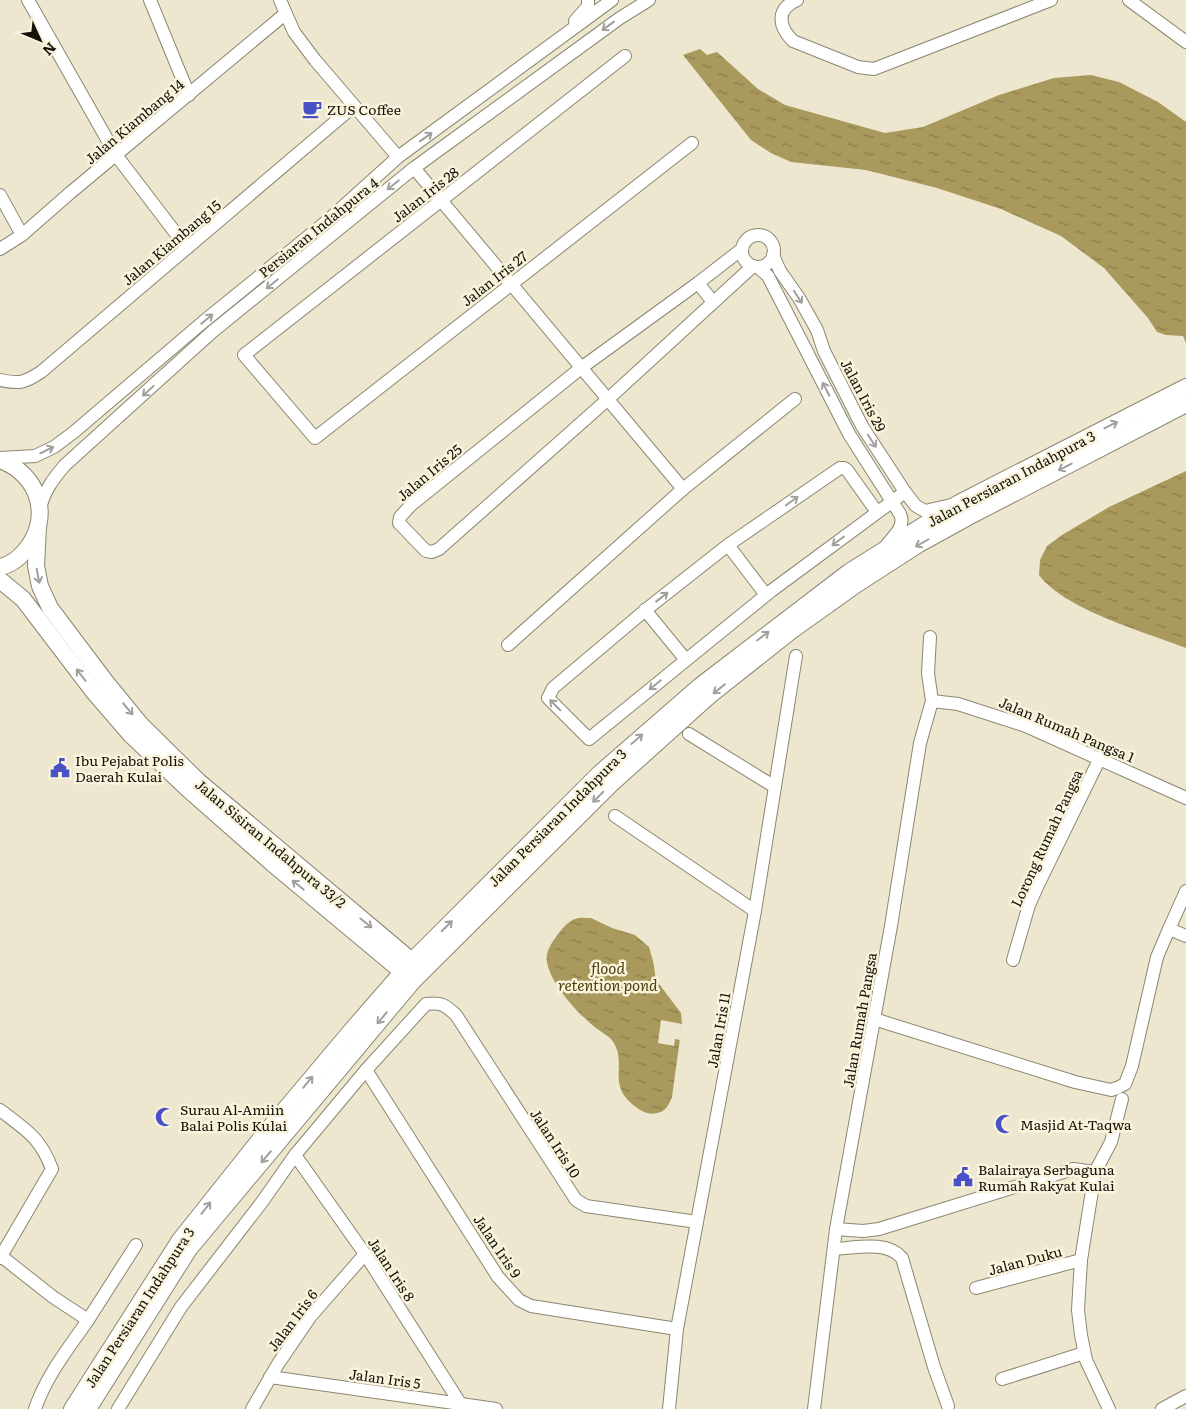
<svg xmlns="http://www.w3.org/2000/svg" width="1186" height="1409" viewBox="0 0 1186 1409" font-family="Literata,serif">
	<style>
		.water { fill: url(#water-ripples) }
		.pier { fill: #ede7d0 }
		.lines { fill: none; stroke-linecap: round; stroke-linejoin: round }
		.minor-casing { stroke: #8c8671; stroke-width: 14 }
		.major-casing { stroke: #8c8671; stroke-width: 18 }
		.minor { stroke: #fff; stroke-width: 12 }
		.major { stroke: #fff; stroke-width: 16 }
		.oneway { stroke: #a1a09d }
		.labels { text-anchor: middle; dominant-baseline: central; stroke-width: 5; stroke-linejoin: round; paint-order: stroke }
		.poi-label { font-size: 14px; fill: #14110a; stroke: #faf4dd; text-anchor: start }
		.street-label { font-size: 14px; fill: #14110a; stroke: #faf4dd }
		.water-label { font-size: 15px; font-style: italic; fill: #4c3f0d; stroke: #faf4dd }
	</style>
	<defs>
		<pattern id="water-ripples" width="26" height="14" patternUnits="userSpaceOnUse" patternTransform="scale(1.25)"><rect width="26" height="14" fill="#aa995c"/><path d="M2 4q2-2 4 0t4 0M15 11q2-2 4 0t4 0" fill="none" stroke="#897b4a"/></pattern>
	</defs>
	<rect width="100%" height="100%" fill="#ede7d0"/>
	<g class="water">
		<path d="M700,49L707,55L717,52L758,89L785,105L885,133L923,127L999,95L1054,78L1091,75L1119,82L1158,102L1186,122V343L1183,336L1166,335L1157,332L1148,318L1104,268L1061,236L1001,209L937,188L866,170L791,162L771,153L751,140L683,55Z"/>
		<path d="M1186,471V648C1145,632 1065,610 1039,575L1040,560L1047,546L1062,535L1109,507Z"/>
		<path d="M591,918L612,928L635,935L649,947L653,961L656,980L681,1013L682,1024L672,1097C669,1104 666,1112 657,1113C650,1115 642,1112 636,1107C604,1084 630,1063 611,1039C607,1035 601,1032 596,1028C579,1015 543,977 547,954C549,947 552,942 556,937C560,931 568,921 575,919C579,917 586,918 591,918Z"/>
	</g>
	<path class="pier" d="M661,1020L682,1024L681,1031L684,1032L683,1035H681L680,1040L675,1039L674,1046L658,1043Z"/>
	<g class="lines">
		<defs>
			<g id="minor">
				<path d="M28,0L116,155L187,248"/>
				<path d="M150,0L189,95"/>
				<path d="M280,0L294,32L315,60L398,157"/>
				<path d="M797,0C776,9 778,26 793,41L858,67L874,69L1051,0"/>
				<path d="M1129,0L1186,42"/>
				<path d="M575,21L588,6V0"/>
				<path d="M625,56L244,355L315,438L692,143"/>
				<path d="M414,168L683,489"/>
				<path d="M0,195L22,235"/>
				<circle cx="758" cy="251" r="16"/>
				<path d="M0,249L22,235L70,193L285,14"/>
				<path d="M742,249L698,283L581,368L411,505L400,517L399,523L426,551L432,552L439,549L607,400L753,266"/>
				<path d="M773,255L780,271L799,298L817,330L824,351L862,426L905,492L916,506L925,511L951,505"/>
				<path d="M758,267L768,276L849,434L900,514C906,527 893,536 886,546"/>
				<path d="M698,283L713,302"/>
				<path d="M0,380C20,384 24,383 41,372L354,106"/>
				<path d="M0,458L35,456L54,447L74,432L203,322L326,222L398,157L612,0"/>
				<path d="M40,509C44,491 53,479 65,465L212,332L414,168L620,18L649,0"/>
				<path d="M877,512L847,470L844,468H840L728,545L648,608L553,688L548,698L589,739L771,591L905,492"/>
				<path d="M728,545L766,595"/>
				<path d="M645,610L686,660"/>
				<path d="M508,645L683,489L795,399"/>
				<path d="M932,701L958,704L1026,726L1186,798"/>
				<path d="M689,734L775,787"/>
				<path d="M615,816L755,911"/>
				<path d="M1186,891L1169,929L1186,936"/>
				<path d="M1013,960L1029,905L1037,887L1100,758"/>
				<path d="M874,1019L1075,1082L1111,1090L1117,1088L1125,1084L1132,1066L1157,957L1169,929"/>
				<path d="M366,1070L498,1277L519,1300L531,1306L677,1329"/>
				<path d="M0,1110C26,1130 40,1137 52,1169L0,1258"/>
				<path d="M295,1155L365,1254L460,1403"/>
				<path d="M1095,1172L1111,1142L1122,1099"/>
				<path d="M836,1229L863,1231L879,1229L1073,1169L1095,1172L1081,1260L1078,1310L1081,1335L1086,1360L1109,1409"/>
				<path d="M834,1249C855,1248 887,1240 902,1258L934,1367L948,1406"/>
				<path d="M1,1256L53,1297L88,1320C68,1349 46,1376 35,1409"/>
				<path d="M976,1288L1081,1260"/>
				<path d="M88,1320L136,1245"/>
				<path d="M270,1377L496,1409"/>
				<path d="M1002,1379L1084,1353"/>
				<path d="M118,1409L181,1307L262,1202L295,1155L366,1070L426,1004C442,1002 445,1005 456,1015L576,1200L586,1206L697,1222"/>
				<path d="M252,1409L278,1364L310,1317L365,1254"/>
				<path d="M669,1409L677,1329L755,911L796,656"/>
				<path d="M814,1409L836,1229L891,926L920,743L932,701L928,673L930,637"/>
				<path d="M1162,1409L1186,1396"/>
			</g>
			<g id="major">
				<path d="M0,460C39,474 53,518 25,551C19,558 10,565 0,567"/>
				<path d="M38,527L36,566L40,586L50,608L105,681L141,725L198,781L420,968"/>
				<path d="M0,580L23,599L93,691L131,735L189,790L272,863L411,979"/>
				<path d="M72,1409L180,1240L262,1137L351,1031L412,961L599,774L700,686L849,572L959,503L1186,387"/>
				<path d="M88,1409L189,1249L413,981L611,784L709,696L791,631L857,584L919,544L968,517L1186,404"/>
			</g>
		</defs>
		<use href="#minor" class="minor-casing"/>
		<use href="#major" class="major-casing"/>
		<use href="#minor" class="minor"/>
		<use href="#major" class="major"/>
	</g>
	<defs><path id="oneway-shaft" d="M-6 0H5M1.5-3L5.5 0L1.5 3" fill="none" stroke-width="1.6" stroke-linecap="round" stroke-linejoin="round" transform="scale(1.25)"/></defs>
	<g class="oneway">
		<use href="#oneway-shaft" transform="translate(608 26) rotate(144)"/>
		<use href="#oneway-shaft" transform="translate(426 137) rotate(-36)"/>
		<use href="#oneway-shaft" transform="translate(393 185) rotate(141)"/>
		<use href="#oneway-shaft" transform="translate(272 284) rotate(141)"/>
		<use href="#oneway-shaft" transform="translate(798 297) rotate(57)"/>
		<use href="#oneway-shaft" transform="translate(207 319) rotate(-40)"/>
		<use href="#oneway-shaft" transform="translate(826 389) rotate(-117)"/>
		<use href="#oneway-shaft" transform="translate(148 391) rotate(138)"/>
		<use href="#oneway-shaft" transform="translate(1111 425) rotate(-27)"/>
		<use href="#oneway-shaft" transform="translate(872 441) rotate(57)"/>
		<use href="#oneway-shaft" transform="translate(47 450) rotate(-26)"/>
		<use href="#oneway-shaft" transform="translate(1065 467) rotate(153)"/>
		<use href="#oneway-shaft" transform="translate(792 501) rotate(-35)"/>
		<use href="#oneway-shaft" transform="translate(838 541) rotate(143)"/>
		<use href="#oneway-shaft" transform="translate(922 543) rotate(150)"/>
		<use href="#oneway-shaft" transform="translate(38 576) rotate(79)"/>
		<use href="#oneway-shaft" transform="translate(662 597) rotate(-38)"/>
		<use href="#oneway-shaft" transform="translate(763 636) rotate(-37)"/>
		<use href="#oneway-shaft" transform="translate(81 675) rotate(-128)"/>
		<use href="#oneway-shaft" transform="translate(655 685) rotate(141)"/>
		<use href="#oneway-shaft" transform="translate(719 689) rotate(142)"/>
		<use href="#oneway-shaft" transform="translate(555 705) rotate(-135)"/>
		<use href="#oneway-shaft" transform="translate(128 709) rotate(50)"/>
		<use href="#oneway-shaft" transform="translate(637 739) rotate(-41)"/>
		<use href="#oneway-shaft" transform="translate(598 797) rotate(135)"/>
		<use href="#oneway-shaft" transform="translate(298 885) rotate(-141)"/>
		<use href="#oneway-shaft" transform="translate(366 923) rotate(39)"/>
		<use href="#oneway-shaft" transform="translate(447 926) rotate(-45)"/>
		<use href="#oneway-shaft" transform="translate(382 1018) rotate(130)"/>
		<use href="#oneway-shaft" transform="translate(308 1082) rotate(-50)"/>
		<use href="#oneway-shaft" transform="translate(266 1157) rotate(130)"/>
		<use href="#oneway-shaft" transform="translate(206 1208) rotate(-52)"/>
	</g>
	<defs>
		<symbol id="cafe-bare" viewBox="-9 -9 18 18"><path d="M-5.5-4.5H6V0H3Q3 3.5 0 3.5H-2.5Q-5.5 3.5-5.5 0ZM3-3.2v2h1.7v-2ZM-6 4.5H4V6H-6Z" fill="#4851c6" stroke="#faf4dd" stroke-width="2.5" paint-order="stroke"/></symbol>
		<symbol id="civic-bare" viewBox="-9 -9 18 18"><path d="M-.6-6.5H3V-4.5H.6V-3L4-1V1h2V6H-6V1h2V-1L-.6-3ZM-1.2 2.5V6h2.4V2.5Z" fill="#4851c6" stroke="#faf4dd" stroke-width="2.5" paint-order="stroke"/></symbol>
		<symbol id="mosque-bare" viewBox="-9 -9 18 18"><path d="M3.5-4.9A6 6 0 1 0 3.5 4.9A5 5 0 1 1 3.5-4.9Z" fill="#4851c6" stroke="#faf4dd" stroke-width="2.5" paint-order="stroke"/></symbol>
	</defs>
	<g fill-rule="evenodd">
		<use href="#cafe-bare" x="298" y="95" width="28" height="28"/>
		<use href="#civic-bare" x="46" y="754" width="28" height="28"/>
		<use href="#mosque-bare" x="151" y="1103" width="28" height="28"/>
		<use href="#mosque-bare" x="991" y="1110" width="28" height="28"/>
		<use href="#civic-bare" x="949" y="1163" width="28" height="28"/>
	</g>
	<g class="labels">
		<g class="poi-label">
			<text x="327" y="109">ZUS Coffee</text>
			<text x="75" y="760">Ibu Pejabat Polis<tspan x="75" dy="16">Daerah Kulai</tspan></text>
			<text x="180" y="1109">Surau Al-Amiin<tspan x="180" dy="16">Balai Polis Kulai</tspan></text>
			<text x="1020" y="1124">Masjid At-Taqwa</text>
			<text x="978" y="1169">Balairaya Serbaguna<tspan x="978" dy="16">Rumah Rakyat Kulai</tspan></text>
		</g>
		<g class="street-label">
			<text transform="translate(134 121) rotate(-40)">Jalan Kiambang 14</text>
			<text transform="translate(425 194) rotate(-38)">Jalan Iris 28</text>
			<text transform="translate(318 227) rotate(-39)">Persiaran Indahpura 4</text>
			<text transform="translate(171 242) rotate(-40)">Jalan Kiambang 15</text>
			<text transform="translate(494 278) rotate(-38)">Jalan Iris 27</text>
			<text transform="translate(864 395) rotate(62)">Jalan Iris 29</text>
			<text transform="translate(429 472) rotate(-40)">Jalan Iris 25</text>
			<text transform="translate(1011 478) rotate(-28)">Jalan Persiaran Indahpura 3</text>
			<text transform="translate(1067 729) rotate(23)">Jalan Rumah Pangsa 1</text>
			<text transform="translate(557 817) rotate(-45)">Jalan Persiaran Indahpura 3</text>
			<text transform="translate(1046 838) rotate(-65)">Lorong Rumah Pangsa</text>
			<text transform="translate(271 843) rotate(40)">Jalan Sisiran Indahpura 33/2</text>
			<text transform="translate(859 1020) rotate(-80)">Jalan Rumah Pangsa</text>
			<text transform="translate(718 1030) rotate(-80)">Jalan Iris 11</text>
			<text transform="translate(556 1143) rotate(57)">Jalan Iris 10</text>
			<text transform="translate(498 1246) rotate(56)">Jalan Iris 9</text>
			<text transform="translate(1025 1260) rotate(-15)">Jalan Duku</text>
			<text transform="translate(392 1269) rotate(57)">Jalan Iris 8</text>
			<text transform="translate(139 1307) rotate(-57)">Jalan Persiaran Indahpura 3</text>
			<text transform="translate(292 1320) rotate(-53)">Jalan Iris 6</text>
			<text transform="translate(385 1378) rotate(8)">Jalan Iris 5</text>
		</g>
		<g class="water-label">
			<text x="608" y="967">flood<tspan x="608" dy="17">retention pond</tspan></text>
		</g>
	</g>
	<g transform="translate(40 40) rotate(134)" stroke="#faf4dd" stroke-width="4" paint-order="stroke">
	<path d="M0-4L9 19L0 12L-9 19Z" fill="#14110a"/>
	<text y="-8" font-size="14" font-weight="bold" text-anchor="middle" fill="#14110a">N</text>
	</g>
</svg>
